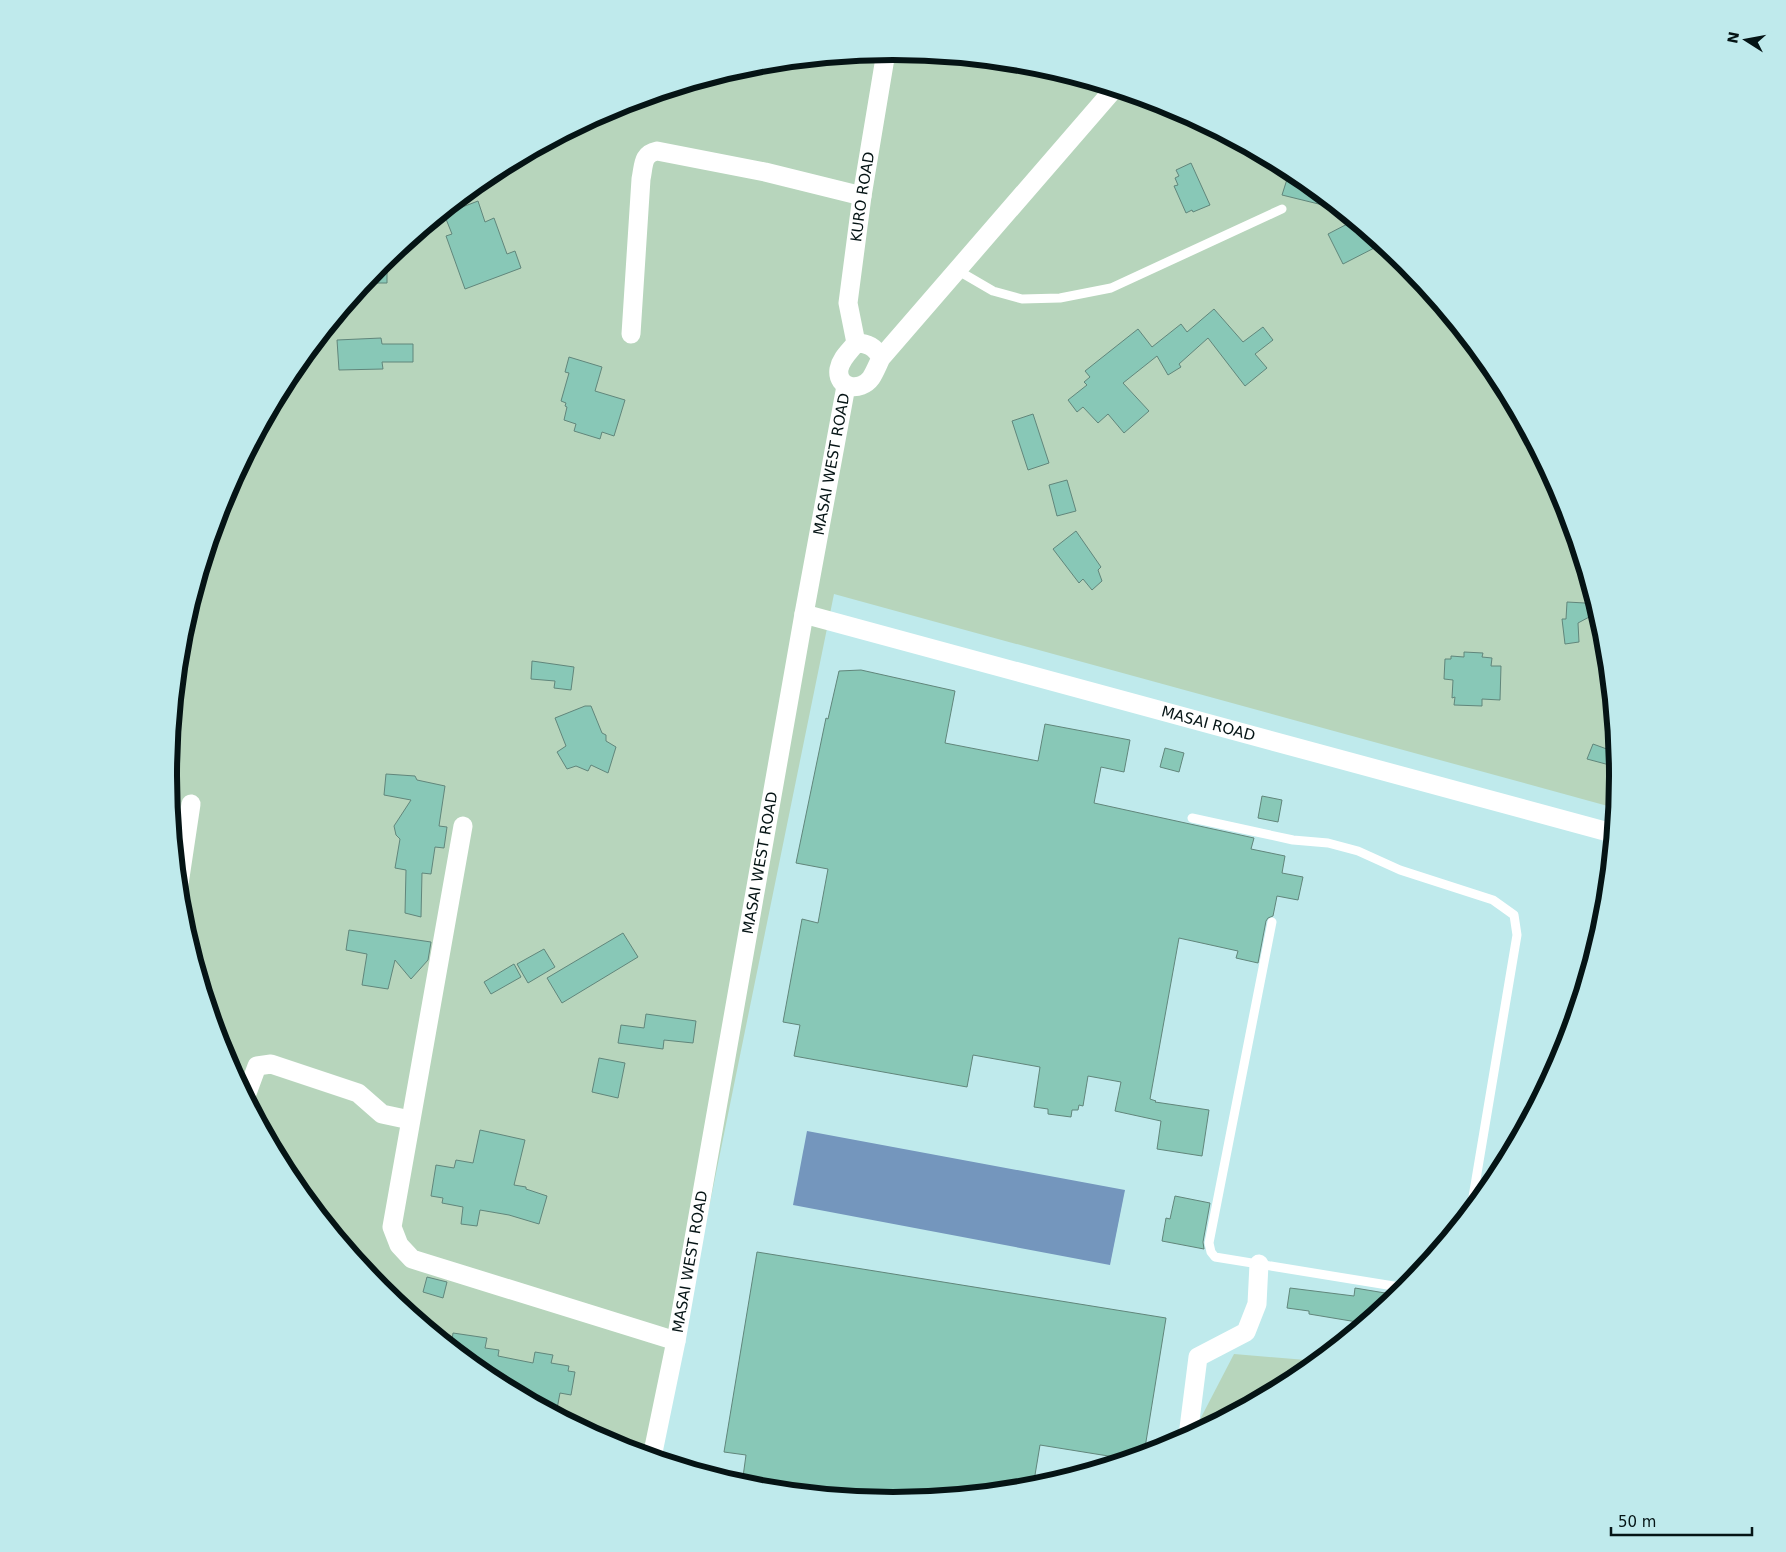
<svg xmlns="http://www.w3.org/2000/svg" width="1786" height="1552" viewBox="0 0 1786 1552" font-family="'DejaVu Sans',sans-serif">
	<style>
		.green { fill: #b7d5bc }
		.water { fill: #7496bd }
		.building { fill: #88c8b7; stroke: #61867b }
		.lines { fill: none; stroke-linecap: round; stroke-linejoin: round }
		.service { stroke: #fff; stroke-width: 9 }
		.minor { stroke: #fff; stroke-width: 19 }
		.labels { text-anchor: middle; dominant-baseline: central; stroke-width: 4; stroke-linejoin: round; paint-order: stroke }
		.street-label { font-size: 15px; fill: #051415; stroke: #bfeaec }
		.rim { fill: none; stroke: #051415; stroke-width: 6 }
	</style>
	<rect width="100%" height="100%" fill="#bfeaec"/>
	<g class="green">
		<path d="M893,51L1035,65L1171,107L1296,174L1406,264L1496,374L1563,499L1604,635L1618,776L1615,808L834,594L658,1458L615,1445L490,1378L380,1288L290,1178L223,1053L182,917L168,776L182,634L224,498L291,373L381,263L491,173L616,106L752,65Z"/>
		<path d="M1234,1354L1318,1361L1295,1379L1193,1433Z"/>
	</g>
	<path class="water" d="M807,1131L1125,1190L1110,1265L793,1205Z"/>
	<g class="building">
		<path d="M1191,163L1210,205L1193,212L1192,210L1186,213L1174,186L1178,185L1175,178L1179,176L1176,170Z"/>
		<path d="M1289,173L1298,175L1339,209L1282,195Z"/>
		<path d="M478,201L485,222L494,218L507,254L515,251L521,268L465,289L446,236L452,234L444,214Z"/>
		<path d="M1353,221L1382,244L1343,264L1328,234Z"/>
		<path d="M387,259V283H365L381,263Z"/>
		<path d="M1214,309L1243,342L1263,327L1273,340L1255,354L1267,368L1245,386L1208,338L1179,364L1181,367L1168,375L1157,356L1123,383L1149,411L1124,433L1108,414L1098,423L1083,407L1077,412L1068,400L1087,385L1084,382L1090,377L1085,371L1138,329L1152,347L1181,324L1187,332Z"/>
		<path d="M381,338L382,344H413V362H382L383,369L339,370L337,340Z"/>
		<path d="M569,357L602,367L595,391L625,400L614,436L602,432L600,439L574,431L576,424L564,420L567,407L565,406L566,403L561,401L569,373L565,372Z"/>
		<path d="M1033,414L1049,463L1028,470L1012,421Z"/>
		<path d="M1067,480L1076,511L1057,516L1049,485Z"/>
		<path d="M1076,531L1101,567L1098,570L1102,581L1092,590L1083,579L1079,583L1053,549Z"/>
		<path d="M1567,602L1585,603L1591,616L1578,623L1579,642L1565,644L1562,619H1566Z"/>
		<path d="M1464,652L1483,653L1482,657L1492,658L1491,666H1501L1500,700L1482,699V706L1454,705L1455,697L1452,698L1453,680L1444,679L1445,659H1451V656L1464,657Z"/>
		<path d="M532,661L574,667L571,690L554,688L555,681L531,679Z"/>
		<path d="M861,670L955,691L945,743L1038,761L1045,724L1130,740L1124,772L1101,767L1094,803L1254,838L1251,849L1285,856L1282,873L1303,877L1298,900L1277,896L1273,916L1268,918L1266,921L1258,963L1236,958L1238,951L1179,938L1150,1099L1156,1101L1155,1102L1209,1110L1202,1156L1157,1149L1161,1121L1115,1111L1121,1082L1088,1076L1083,1106L1079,1105L1078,1110H1072L1071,1117L1048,1114V1109L1034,1107L1040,1067L973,1055L967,1087L794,1056L800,1025L783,1022L802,919L818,923L828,869L796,863L826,718L828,719L839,671Z"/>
		<path d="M585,706H591L602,733L606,735V741L616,747L608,773L591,765L588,771L576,766L567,769L557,752L566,746L555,718Z"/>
		<path d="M1593,744L1615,752L1617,767L1587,759Z"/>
		<path d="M1165,748L1184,753L1179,772L1160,767Z"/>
		<path d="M386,774L415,776L417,780L445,786L439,826L447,827L444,848L435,847L431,874L422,873L421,917L405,913L406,870L395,868L400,839L396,835L394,826L411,800L384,795Z"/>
		<path d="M1262,796L1282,800L1278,822L1258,818Z"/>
		<path d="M349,930L431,942L428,960L411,979L395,960L388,989L362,985L367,954L346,950Z"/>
		<path d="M623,933L638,957L562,1003L547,978Z"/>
		<path d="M544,949L555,967L528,983L517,964Z"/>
		<path d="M514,964L521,977L491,994L484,982Z"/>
		<path d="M646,1014L696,1021L693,1043L664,1040L663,1049L618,1043L621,1025L644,1028Z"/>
		<path d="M599,1058L625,1063L618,1098L592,1092Z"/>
		<path d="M480,1130L525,1140L514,1185L526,1187V1189L547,1196L539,1224L509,1215L480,1210L477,1226L461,1224L463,1207L442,1203L443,1198L431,1196L436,1165L454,1168L456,1160L473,1163Z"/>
		<path d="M1175,1196L1210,1203L1203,1242L1204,1249L1162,1241L1166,1218L1170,1219Z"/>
		<path d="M757,1252L1166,1318L1144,1454L1127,1459L1040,1445L1033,1487L893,1501L751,1487L742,1484L746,1455L724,1452Z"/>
		<path d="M427,1277L447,1282L443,1298L423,1292Z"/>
		<path d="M1290,1288L1354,1296L1355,1288L1397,1295L1363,1323L1309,1314V1311L1287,1308Z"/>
		<path d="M453,1333L487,1338L485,1348L499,1350L498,1356L533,1363L535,1352L553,1355L551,1363L569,1366L568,1371L575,1372L571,1395L560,1393L556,1414L490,1378L451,1347Z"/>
	</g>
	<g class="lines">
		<g class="service">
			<path d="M957,270L993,291L1022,299L1060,298L1111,288L1282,209"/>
			<path d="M1192,818L1293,840L1328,843L1358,851L1400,870L1493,900L1514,915L1517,935L1471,1209"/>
			<path d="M1272,922L1209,1243L1211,1252L1215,1257L1406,1288"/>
		</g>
		<g class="minor">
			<path d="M631,334L641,179C644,165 642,154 657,151L765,172L862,196"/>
			<path id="s1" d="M856,343L848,303L862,196L886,52"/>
			<path d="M881,358C875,347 868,343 856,343C850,351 841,358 839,369C836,389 861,392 871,378C875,372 878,364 881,358L1114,89"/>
			<path id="s2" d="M804,614L1612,833"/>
			<path d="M463,826L392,1227L399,1245L412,1259L676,1341"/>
			<path d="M179,884L191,804"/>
			<path d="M246,1096L257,1066L271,1064L358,1093L382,1114L410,1120"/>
			<path d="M1188,1436L1198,1357L1246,1332L1257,1304L1259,1264"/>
			<path id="s3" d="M652,1457L676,1341L804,614L846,386"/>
		</g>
	</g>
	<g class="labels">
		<g class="street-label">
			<text stroke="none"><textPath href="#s1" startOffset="148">KURO ROAD</textPath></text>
			<text stroke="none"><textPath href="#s3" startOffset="1009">MASAI WEST ROAD</textPath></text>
			<text stroke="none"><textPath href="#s2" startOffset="419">MASAI ROAD</textPath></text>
			<text stroke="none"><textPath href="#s3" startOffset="604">MASAI WEST ROAD</textPath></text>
			<text stroke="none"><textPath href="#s3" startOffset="199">MASAI WEST ROAD</textPath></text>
		</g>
	</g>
	<path d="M0 0H1786V1552H0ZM177 776a716 716 0 1 1 1432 0a716 716 0 1 1-1432 0Z" fill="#bfeaec" fill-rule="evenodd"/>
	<path class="rim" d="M177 776a716 716 0 1 1 1432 0a716 716 0 1 1-1432 0Z"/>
	<g transform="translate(1746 40) rotate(281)" stroke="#bfeaec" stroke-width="4" paint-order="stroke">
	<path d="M0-4L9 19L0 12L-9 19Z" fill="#051415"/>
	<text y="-8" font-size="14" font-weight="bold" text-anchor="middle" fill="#051415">N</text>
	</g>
	<path d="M1611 1527v8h141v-8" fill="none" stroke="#051415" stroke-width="2.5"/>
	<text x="1618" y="1527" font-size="15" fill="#051415" stroke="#bfeaec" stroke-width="4" paint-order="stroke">50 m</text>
</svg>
